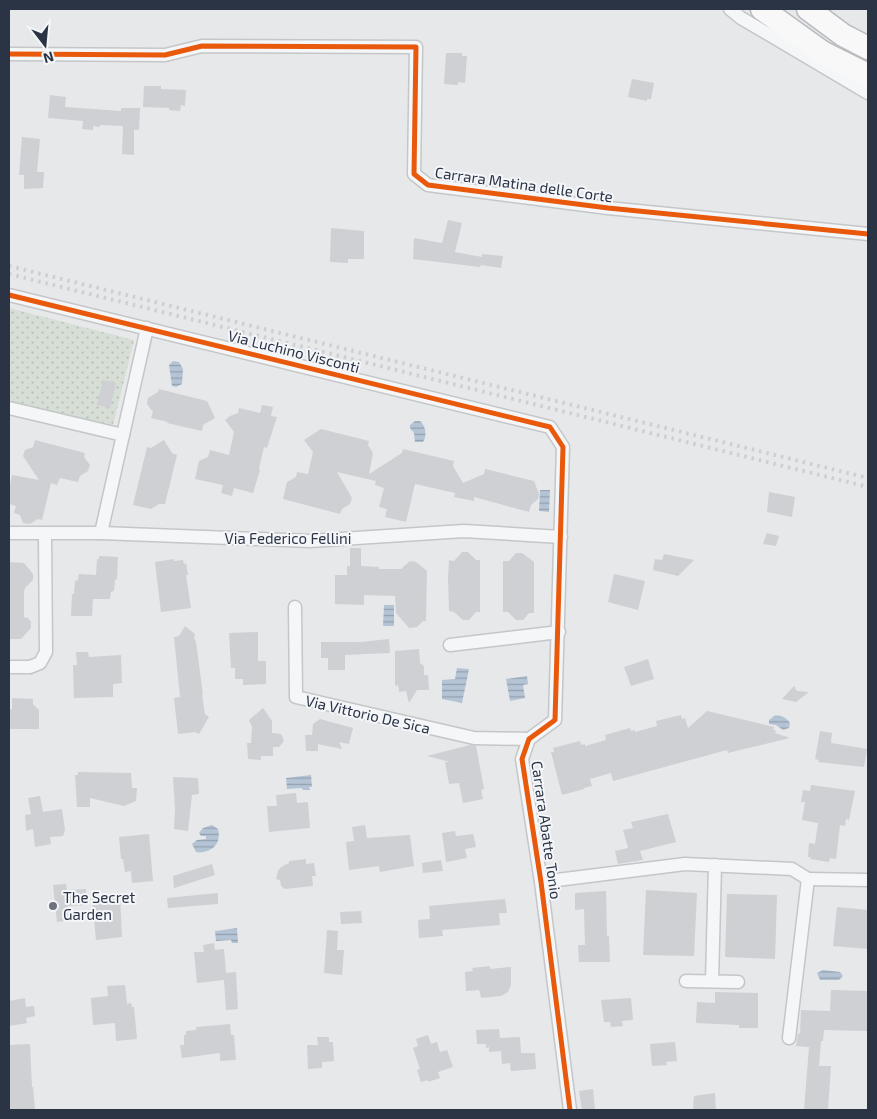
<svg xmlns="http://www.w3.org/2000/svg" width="877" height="1119" viewBox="0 0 877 1119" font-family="'Exo 2',sans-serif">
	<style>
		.grass { fill: url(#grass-dots) }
		.water { fill: url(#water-rules) }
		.building { fill: #ced0d3 }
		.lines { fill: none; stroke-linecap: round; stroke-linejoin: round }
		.street-casing { stroke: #c4c6c8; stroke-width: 15 }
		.highway-casing { stroke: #b8bbbf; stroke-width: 25 }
		.street { stroke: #f5f6f7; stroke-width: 12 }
		.highway { stroke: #f8f8f8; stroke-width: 22 }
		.rail { stroke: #cecfd2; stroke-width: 4; stroke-dasharray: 2.5 5; stroke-linecap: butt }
		.cycleway-casing { stroke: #f4f6f9; stroke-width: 8 }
		.cycleway { stroke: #e8590c; stroke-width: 5 }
		.poi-dot { fill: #6c737f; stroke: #f4f6f9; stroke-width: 2 }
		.labels { text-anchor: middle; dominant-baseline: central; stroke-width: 4; stroke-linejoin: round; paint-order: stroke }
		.street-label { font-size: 15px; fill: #2b3445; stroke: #f4f6f9 }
		.poi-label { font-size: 15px; fill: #2b3445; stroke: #f4f6f9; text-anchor: start }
	</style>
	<defs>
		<pattern id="grass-dots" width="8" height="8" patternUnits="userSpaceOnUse" patternTransform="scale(1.25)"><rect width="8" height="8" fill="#d6ded6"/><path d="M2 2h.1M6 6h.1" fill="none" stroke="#b8bfb9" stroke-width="1.8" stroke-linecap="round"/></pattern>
		<pattern id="water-rules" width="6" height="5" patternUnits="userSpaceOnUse" patternTransform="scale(1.25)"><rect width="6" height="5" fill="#b4c4d5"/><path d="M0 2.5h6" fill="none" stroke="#93a0af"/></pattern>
	</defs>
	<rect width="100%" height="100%" fill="#e6e8ea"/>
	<path class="grass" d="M9,308L134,340L113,425L9,402Z"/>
	<g class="water">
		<path d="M173,361L179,362L183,369L182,384L176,387L172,386L169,365Z"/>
		<path d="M415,421H420C426,426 427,436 423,442H415L414,433L410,428V425Z"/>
		<path d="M540,490H550L549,512L539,511Z"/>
		<path d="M384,605H394V626H383Z"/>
		<path d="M457,668L469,669L462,703L442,699V680L455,679Z"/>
		<path d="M527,676L528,684L523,685L525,698L510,701L506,679Z"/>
		<path d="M774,716C781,715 786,717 790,723L789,728L783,730L776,725L769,724V720Z"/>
		<path d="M311,775L312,787H309L310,790H303L302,788L287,789L286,778Z"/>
		<path d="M212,825L218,829C222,844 211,854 196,852L192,844L197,840L206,839V836H201L199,833L203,828Z"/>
		<path d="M237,928L238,943H232L231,940L216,941L215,931Z"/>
		<path d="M823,970L840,972L843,976L839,980H820L817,973Z"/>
	</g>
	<g class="building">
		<path d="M446,53H462V56H467L465,83L458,82V85L444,84Z"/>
		<path d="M632,79L654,83L651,99H647V101L628,97Z"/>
		<path d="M144,86H161V89L186,90L185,106L181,105L180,111L169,110V108L143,107Z"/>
		<path d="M50,95L66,97L65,107L121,111V108H140L139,130H134V155L122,154L123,126L100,125V127L93,126V130L82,129L83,121L48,118Z"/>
		<path d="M22,137L40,139L37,172H44L43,188L24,189V175H19Z"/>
		<path d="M448,220L462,223L455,252L482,257V254L503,256L501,268L481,265L480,267L413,259L414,238L442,243Z"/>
		<path d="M331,228L364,231V259H348V263L330,262Z"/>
		<path d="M103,380L116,383L110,408L97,405Z"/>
		<path d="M159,389L207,401L215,418L203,425L202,431L167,423L168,422L151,418L153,412L147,404L148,398L158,392Z"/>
		<path d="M262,405L273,407L271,416L277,417L267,448L264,447L259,468L260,470L253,493L234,488L232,496L221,493L223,485L195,479L199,461L208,457L210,450L229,455L234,432L225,420L230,416L238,413L239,408L260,413Z"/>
		<path d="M321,429L369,441L368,445L373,453L369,474L402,453L403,449L454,461L453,466L463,483L484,474L485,469L534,481L539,494L538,499L531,505L529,512L474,497V501L454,497L455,493L415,484L406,522L385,517L387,509L379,507L384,488L375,485L376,481L337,472L352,498L350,504L342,509L340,514L283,499L287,482L296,477L297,472L308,474L313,452L304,440Z"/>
		<path d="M35,440L85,453L84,457L90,465L88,471L80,476L78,482L60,478L57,485L51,483L42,520L38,519L30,524L23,523L20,515L14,513L16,506L9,504V490L12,475L39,480L23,456L25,450L33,447Z"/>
		<path d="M164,440L172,453L177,455L165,504H159L151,509L133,505L147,447L151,448Z"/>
		<path d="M769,492L795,497L792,517L767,512Z"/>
		<path d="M767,533L779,536L776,546L763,544Z"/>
		<path d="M350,548H361V566L379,567V569H401L410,561L416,562L427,571L426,621H423L417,627L409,628L396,613L395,596L364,595V605L335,604V575H347V566H350Z"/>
		<path d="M462,552H468L476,560H480V612H476L469,620H463L454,612L449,611L448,578L449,560L454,561Z"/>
		<path d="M516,553H522L534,562V613H529L523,620H516L508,612H503V561H509Z"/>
		<path d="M664,554L694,560L678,576L653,570L655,559L662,560Z"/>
		<path d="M99,556L118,557L117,579L115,580L114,591L111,592L110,599H93L92,616H71L72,594H74L75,581L78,580L79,574L96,575L97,559H99Z"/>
		<path d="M174,559V561L183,560L184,564L186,563L188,575H186L191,608L161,612L155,562Z"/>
		<path d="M9,562L24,563L33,574V580L25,588L24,592V617L28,618L31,622V628L21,639H9Z"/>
		<path d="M614,574L645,581L638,610L608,602Z"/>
		<path d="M185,626L195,634L194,638L196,642L203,695H202L205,714L209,717L199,734L195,732L178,734L174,698L180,697L174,637L179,636Z"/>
		<path d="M258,632V661H266V684L243,685V679H235V668H231L229,633Z"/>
		<path d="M389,639L390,653L345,655V670H328V658H321V642H361Z"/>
		<path d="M419,649L420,663L424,666V675H428L429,690H417L409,703L406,691L399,692L398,685L395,686V651Z"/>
		<path d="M76,652H88L89,657L121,655L122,683L113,684V697L74,698L73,665H77Z"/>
		<path d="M648,659L654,679L631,686L624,667Z"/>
		<path d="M794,686L797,691L809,692L796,702L782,699Z"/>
		<path d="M12,698L33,699V704L39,710V729H9V709H12Z"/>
		<path d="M263,708L272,721V733L281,734L284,741L279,747H273V756H261V760L248,759L247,743H251L252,727L249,720Z"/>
		<path d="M707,711L774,727L773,730H776L775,733L790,738L728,753L727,750L613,781L611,773L590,779L592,786L584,788V789L562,795L551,752H554L553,748L580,741L581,745L585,744V746L606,740L605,735L630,728L631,731L635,730V732L657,726L656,721L681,715L682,719L685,718L688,728Z"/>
		<path d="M320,719L353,728L349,744L339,742L342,749L318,744V751H306L305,735H312L313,724Z"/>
		<path d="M820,731L832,733L831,743L867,749L864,767L818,762L819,760L815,759Z"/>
		<path d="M470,745L476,746L484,789L481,790L483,799L463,803L459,783L449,784L445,762H450L427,756Z"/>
		<path d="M78,772L131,773L132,788H137L136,801L124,806L90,798V807H77L75,775H78Z"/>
		<path d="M173,777L198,778L199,794L192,795L188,831L174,829L175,809Z"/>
		<path d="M811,785L855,791L849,820L846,819L845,826L840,825L836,859L830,858L829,862L810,859L811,857H808L809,843L815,844L818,823L802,820L805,802H801L803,790L810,791Z"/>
		<path d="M296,793L297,803L308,802L310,828L269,832L267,806H277L276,795Z"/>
		<path d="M40,796L43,812L62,809L65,830L63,836L50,837L51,844L35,847L33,829L26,831L25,815L31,814L28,798Z"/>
		<path d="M668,814L676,842L640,851L643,860L618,864L615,851L628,848L623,830L633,828L631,822Z"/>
		<path d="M365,825L367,838L410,835L414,866L380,872L379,866L349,870L346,842L354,841L352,827Z"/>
		<path d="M455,831L456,836L473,834L476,847L465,849L467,858L446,862L442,833Z"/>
		<path d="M149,834L153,881L132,883L131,871L125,872L123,859H121L119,837Z"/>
		<path d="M306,859V864L314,863L316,876H312L313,886L285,889L281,886L280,880L276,879L278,871L281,867L289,863V861Z"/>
		<path d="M441,860L443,871L423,873L422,863Z"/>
		<path d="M212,864L215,875L174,888L173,876Z"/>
		<path d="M66,884L67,890L86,889L87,905L68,906L70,920L57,922L53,885Z"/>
		<path d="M646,890L697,893L694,956L643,955Z"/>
		<path d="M606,891L607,936H609L610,962H579L578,945H585L584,909L575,910V893Z"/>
		<path d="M218,893V904L168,908L167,898Z"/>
		<path d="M727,894L777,895L775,959L725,957Z"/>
		<path d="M120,895L122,937L96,940L92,898Z"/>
		<path d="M505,899L507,913H499L500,925L442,930L443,936L419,938L418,920L430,919L429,906Z"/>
		<path d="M837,907L868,910V949L833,946Z"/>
		<path d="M361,911L362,923L341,924L340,912Z"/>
		<path d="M327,930L338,931L337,950H344L342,975L324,973Z"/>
		<path d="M214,943L215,950L224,949L226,973L236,972L238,1009L226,1010L224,980L197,983L194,952H204L203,945Z"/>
		<path d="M490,966V969L511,967V985L508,992L501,996L481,998L479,990L466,991L465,972L473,971L472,968Z"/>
		<path d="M125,985L127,1004L131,1003L132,1007H134L137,1039L116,1041L115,1023L93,1025L91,998L108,996L107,986Z"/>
		<path d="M831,990L868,991V1031L824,1030L823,1041H821L819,1066H831L828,1110H804L809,1047L796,1046L798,1033L800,1034L801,1010L830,1011Z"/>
		<path d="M715,992L758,993V1028H739V1025L696,1023L697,1002L715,1003Z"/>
		<path d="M25,998L26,1007L34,1006L35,1016L26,1018L27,1023L9,1026V1001Z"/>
		<path d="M631,998L633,1020L622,1021L623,1026L611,1027L610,1022H604L601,1000Z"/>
		<path d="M230,1024L231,1035H234L236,1060L220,1061V1053L182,1058L180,1045H184V1035H186V1031L196,1030V1027Z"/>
		<path d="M499,1029L500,1038L520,1037L521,1053H535L536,1069L511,1071L510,1063L502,1064L501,1051L489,1052V1047L486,1048V1044H477L476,1030Z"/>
		<path d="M428,1035L431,1044L437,1042L440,1052L447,1050L453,1067L438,1072L440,1078L428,1082V1080L421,1082L417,1070L420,1069L413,1048L418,1046L416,1039Z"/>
		<path d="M317,1037H329V1042H333L334,1061L322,1062V1068L308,1069L307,1045H318Z"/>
		<path d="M675,1042L677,1061L666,1062L667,1065L652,1066L650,1044Z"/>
		<path d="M30,1044L32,1087H33L35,1110H9V1045Z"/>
		<path d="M593,1089L595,1110H582L579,1091Z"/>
		<path d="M715,1093L716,1110H693L694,1096Z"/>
	</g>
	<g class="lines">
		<defs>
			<g id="street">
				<path d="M730,9L741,18L868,93"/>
				<path d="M9,54L165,55L202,46L416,47L414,174L428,185L608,208L868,234"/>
				<path d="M9,295L550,427L563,447L555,720L529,739L522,759L541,882L570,1110"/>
				<path d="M9,408L123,435"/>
				<path d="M9,533H101L310,541L464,531L561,537"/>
				<path d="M101,533L147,328"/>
				<path d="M295,607L296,697L474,738L529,739"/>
				<path d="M450,645L559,632"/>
				<path d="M9,667H30L40,663L46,652L45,534"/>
				<path d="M808,879L868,880"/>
				<path d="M541,882L685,864L792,869L808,879L789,1038"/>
				<path d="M686,981L738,982"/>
				<path d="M712,981L715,865"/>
			</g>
			<g id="highway">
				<path d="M762,9L822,52L868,75"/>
				<path d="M808,9L843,35L868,48"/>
			</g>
		</defs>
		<use href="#street" class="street-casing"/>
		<use href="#highway" class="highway-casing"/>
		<use href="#street" class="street"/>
		<use href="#highway" class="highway"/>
		<g class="rail">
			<path d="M9,266L868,478"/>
			<path d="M9,274L868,487"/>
		</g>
		<defs>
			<g id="cycleway">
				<path d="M9,54L165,55L202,46L416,47L414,174L428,185L608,208L868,234"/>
				<path d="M9,295L550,427L563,447L555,720L529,739L522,759L541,882L570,1110"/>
			</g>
		</defs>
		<use href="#cycleway" class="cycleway-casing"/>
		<use href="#cycleway" class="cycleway"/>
	</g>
	<circle class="poi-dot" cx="53" cy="906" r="5"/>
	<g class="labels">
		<g class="street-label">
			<text transform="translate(524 184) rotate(8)">Carrara Matina delle Corte</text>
			<text transform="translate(294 351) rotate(14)">Via Luchino Visconti</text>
			<text x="288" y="538">Via Federico Fellini</text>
			<text transform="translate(368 714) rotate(13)">Via Vittorio De Sica</text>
			<text transform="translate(547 830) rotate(82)">Carrara Abatte Tonio</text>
		</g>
		<g class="poi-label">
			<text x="63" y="897">The Secret<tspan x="63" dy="17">Garden</tspan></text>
		</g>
	</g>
	<rect width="877" height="1119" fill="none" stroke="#2b3445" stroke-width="20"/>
	<g transform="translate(45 45) rotate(164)" stroke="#f4f6f9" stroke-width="4" paint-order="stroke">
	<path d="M0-4L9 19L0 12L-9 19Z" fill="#2b3445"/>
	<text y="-8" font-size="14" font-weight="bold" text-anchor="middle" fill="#2b3445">N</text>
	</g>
</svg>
